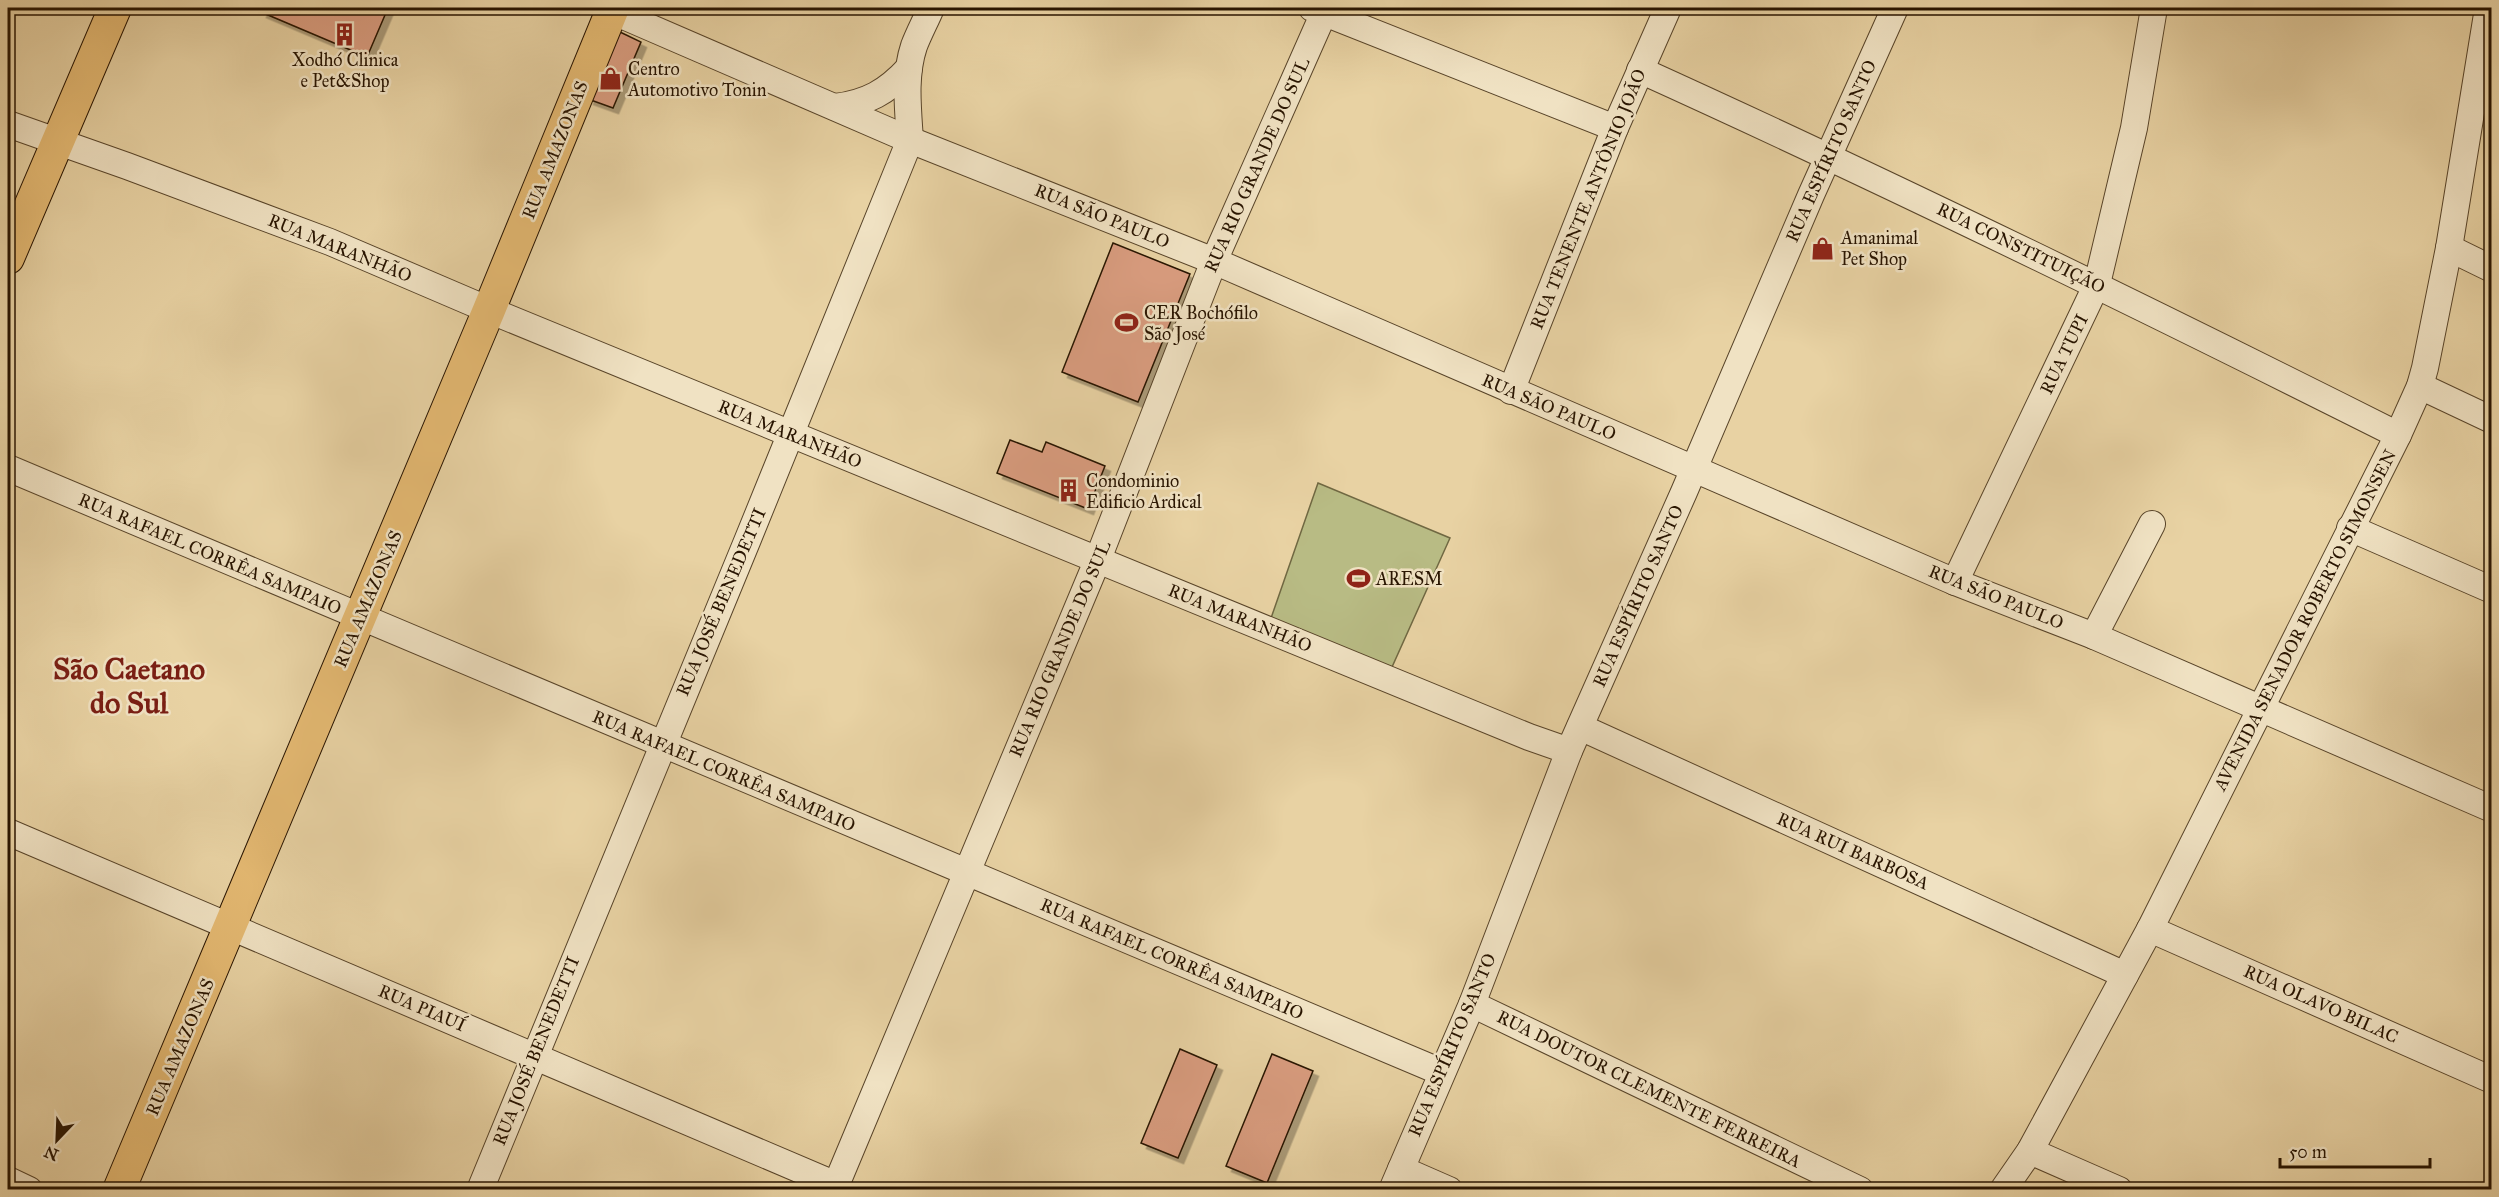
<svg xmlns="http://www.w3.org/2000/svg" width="2499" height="1197" viewBox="0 0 2499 1197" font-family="'IM FELL Great Primer',serif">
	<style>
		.green { fill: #b8bb84; stroke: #706842; stroke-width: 1.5 }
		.building { fill: #da9d80; stroke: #281400; stroke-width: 1.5; filter: url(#shadow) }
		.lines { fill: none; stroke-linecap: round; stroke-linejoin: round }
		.minor-casing { stroke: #584429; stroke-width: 28 }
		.major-casing { stroke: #281400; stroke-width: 34 }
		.minor { stroke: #f0e2c3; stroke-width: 26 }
		.major { stroke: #e4b972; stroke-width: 32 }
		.labels { text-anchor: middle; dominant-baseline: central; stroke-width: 5; stroke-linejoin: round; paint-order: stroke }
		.poi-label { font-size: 18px; fill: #281400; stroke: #f0e2c3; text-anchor: start }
		.street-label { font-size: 18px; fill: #281400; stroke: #f0e2c3 }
		.town-label { font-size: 30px; font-weight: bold; fill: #7a1f14; stroke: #f0e2c3 }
	</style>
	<defs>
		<filter id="shadow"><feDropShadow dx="5.5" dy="5.5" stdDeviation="0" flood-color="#0004"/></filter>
	</defs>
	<rect width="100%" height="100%" fill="#e8d2a3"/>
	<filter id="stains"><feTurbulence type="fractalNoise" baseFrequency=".00333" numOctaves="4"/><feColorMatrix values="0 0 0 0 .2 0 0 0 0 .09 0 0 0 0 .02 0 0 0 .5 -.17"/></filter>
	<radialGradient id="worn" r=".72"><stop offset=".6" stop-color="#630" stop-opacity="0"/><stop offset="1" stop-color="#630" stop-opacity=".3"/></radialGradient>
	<path class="green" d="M1318,483L1450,538L1392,667L1270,621Z"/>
	<g class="building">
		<path d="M263,8H388L367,57L261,12Z"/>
		<path d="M620,32L641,42L613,108L588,99L608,44Z"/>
		<path d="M1113,243L1190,274L1138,402L1062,372Z"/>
		<path d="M1010,440L1042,452L1046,442L1105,466L1088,509L997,473Z"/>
		<path d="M1180,1049L1217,1065L1178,1158L1141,1143Z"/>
		<path d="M1272,1054L1313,1071L1267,1183L1226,1166Z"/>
	</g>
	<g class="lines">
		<defs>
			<g id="minor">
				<path d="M605,8L910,140L1214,261L1955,582L2094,636L2492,809"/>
				<path d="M1312,8L1615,128"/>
				<path d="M1640,70C1896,186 2147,309 2398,435"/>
				<path d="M835,107C867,103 887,92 909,68"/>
				<path d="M8,124L127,166L330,242L489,310L1529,737L1569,751"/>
				<path d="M2449,248L2492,269"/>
				<path d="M2420,386L2492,420"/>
				<path d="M1511,391L1615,128L1668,8"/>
				<path d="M8,468L1441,1072"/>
				<path d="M2350,528L2492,590"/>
				<path d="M1955,582L2097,284L2134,128L2154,8"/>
				<path d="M2094,636L2152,524"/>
				<path d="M1580,727L2125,975"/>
				<path d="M8,832L836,1185"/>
				<path d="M2150,929L2492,1080"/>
				<path d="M1472,1004L1860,1190"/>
				<path d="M2030,1151L2119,1190"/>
				<path d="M1401,1169L1449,1190"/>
				<path d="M8,1180L29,1190"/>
				<path d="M480,1190C624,840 769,491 910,140C908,109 904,76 914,46C919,33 926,20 931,8"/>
				<path d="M834,1190L1098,559L1214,261L1326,8"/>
				<path d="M1392,1190L1472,1004L1569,751L1684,492L1811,195L1895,8"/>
				<path d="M2003,1190L2030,1151L2150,929L2398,435L2420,386L2425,368L2449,248L2488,8"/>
			</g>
			<g id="major">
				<path d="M8,258L115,8"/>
				<path d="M119,1190L489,310L613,8"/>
			</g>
		</defs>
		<use href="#minor" class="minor-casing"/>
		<use href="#major" class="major-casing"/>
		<use href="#minor" class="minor"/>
		<use href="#major" class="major"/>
	</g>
	<defs>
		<symbol id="building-bare" viewBox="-9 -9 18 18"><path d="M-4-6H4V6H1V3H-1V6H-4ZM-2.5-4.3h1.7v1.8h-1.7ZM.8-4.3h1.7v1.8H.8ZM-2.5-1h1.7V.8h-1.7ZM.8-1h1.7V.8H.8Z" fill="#8f2418" stroke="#f0e2c3" stroke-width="2.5" paint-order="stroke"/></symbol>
		<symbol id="shop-bare" viewBox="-9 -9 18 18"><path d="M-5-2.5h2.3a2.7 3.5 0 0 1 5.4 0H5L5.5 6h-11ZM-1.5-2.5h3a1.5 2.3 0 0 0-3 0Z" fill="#8f2418" stroke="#f0e2c3" stroke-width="2.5" paint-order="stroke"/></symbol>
		<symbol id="stadium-bare" viewBox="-9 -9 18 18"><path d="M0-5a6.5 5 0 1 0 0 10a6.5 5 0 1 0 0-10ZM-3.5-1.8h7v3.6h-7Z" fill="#8f2418" stroke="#f0e2c3" stroke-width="2.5" paint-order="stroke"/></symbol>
	</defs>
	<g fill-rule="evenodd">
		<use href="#building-bare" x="328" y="18" width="33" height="33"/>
		<use href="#shop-bare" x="594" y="62" width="33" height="33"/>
		<use href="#shop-bare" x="1806" y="232" width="33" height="33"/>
		<use href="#stadium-bare" x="1110" y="306" width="33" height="33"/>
		<use href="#building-bare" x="1052" y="474" width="33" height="33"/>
		<use href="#stadium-bare" x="1342" y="562" width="33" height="33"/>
	</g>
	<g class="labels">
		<g class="poi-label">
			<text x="345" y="60" text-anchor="middle">Xodhó Clinica<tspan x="345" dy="21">e Pet&amp;Shop</tspan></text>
			<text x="628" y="69">Centro<tspan x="628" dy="21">Automotivo Tonin</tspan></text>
			<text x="1841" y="238">Amanimal<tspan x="1841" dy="21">Pet Shop</tspan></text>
			<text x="1144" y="313">CER Bochófilo<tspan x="1144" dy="21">São José</tspan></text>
			<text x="1086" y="481">Condominio<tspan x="1086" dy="21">Edificio Ardical</tspan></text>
			<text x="1376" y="579">ARESM</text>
		</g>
		<g class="street-label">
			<text transform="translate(555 150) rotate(-68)">RUA AMAZONAS</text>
			<text transform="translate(1831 151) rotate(-66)">RUA ESPÍRITO SANTO</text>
			<text transform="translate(1257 165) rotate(-66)">RUA RIO GRANDE DO SUL</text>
			<text transform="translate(1588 199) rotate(-68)">RUA TENENTE ANTÔNIO JOÃO</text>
			<text transform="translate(1102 216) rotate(22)">RUA SÃO PAULO</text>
			<text transform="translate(340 248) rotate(22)">RUA MARANHÃO</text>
			<text transform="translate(2021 248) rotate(26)">RUA CONSTITUIÇÃO</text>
			<text transform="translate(2064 354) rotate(-64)">RUA TUPI</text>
			<text transform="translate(1549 407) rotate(23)">RUA SÃO PAULO</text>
			<text transform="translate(790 434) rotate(22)">RUA MARANHÃO</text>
			<text transform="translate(210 554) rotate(23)">RUA RAFAEL CORRÊA SAMPAIO</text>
			<text transform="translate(1638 596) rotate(-66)">RUA ESPÍRITO SANTO</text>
			<text transform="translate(1996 597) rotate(22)">RUA SÃO PAULO</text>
			<text transform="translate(368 599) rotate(-67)">RUA AMAZONAS</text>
			<text transform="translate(721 602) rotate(-67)">RUA JOSÉ BENEDETTI</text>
			<text transform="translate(1240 618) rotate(22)">RUA MARANHÃO</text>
			<text transform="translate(2305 620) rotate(-63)">AVENIDA SENADOR ROBERTO SIMONSEN</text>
			<text transform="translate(1060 649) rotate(-67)">RUA RIO GRANDE DO SUL</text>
			<text transform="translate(724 771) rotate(23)">RUA RAFAEL CORRÊA SAMPAIO</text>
			<text transform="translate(1853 851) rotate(24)">RUA RUI BARBOSA</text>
			<text transform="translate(1172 959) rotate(23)">RUA RAFAEL CORRÊA SAMPAIO</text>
			<text transform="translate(2321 1004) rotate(24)">RUA OLAVO BILAC</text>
			<text transform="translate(422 1008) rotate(23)">RUA PIAUÍ</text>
			<text transform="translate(1452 1045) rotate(-67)">RUA ESPÍRITO SANTO</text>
			<text transform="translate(180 1047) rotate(-67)">RUA AMAZONAS</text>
			<text transform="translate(536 1051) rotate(-68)">RUA JOSÉ BENEDETTI</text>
			<text transform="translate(1649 1089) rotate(26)">RUA DOUTOR CLEMENTE FERREIRA</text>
		</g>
		<g class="town-label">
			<text x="129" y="669">São Caetano<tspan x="129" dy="34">do Sul</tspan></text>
		</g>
	</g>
	<rect width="2499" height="1197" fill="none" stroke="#e8d2a3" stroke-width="30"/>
	<rect x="9" y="9" width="2481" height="1179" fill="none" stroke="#281400" stroke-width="3"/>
	<rect x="15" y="15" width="2469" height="1167" fill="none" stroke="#281400" stroke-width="1.5"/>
	<g transform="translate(57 1140) rotate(203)" stroke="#f0e2c3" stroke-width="4.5" paint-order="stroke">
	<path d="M0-4.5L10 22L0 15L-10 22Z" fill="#281400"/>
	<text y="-9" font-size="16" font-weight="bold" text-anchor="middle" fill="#281400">N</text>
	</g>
	<path d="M2280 1158v9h150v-9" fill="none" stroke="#281400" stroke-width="3"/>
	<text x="2289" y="1158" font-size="18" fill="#281400" stroke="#f0e2c3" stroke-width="4.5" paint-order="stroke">50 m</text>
	<rect width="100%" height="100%" filter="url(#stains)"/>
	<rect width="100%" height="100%" fill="url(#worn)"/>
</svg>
